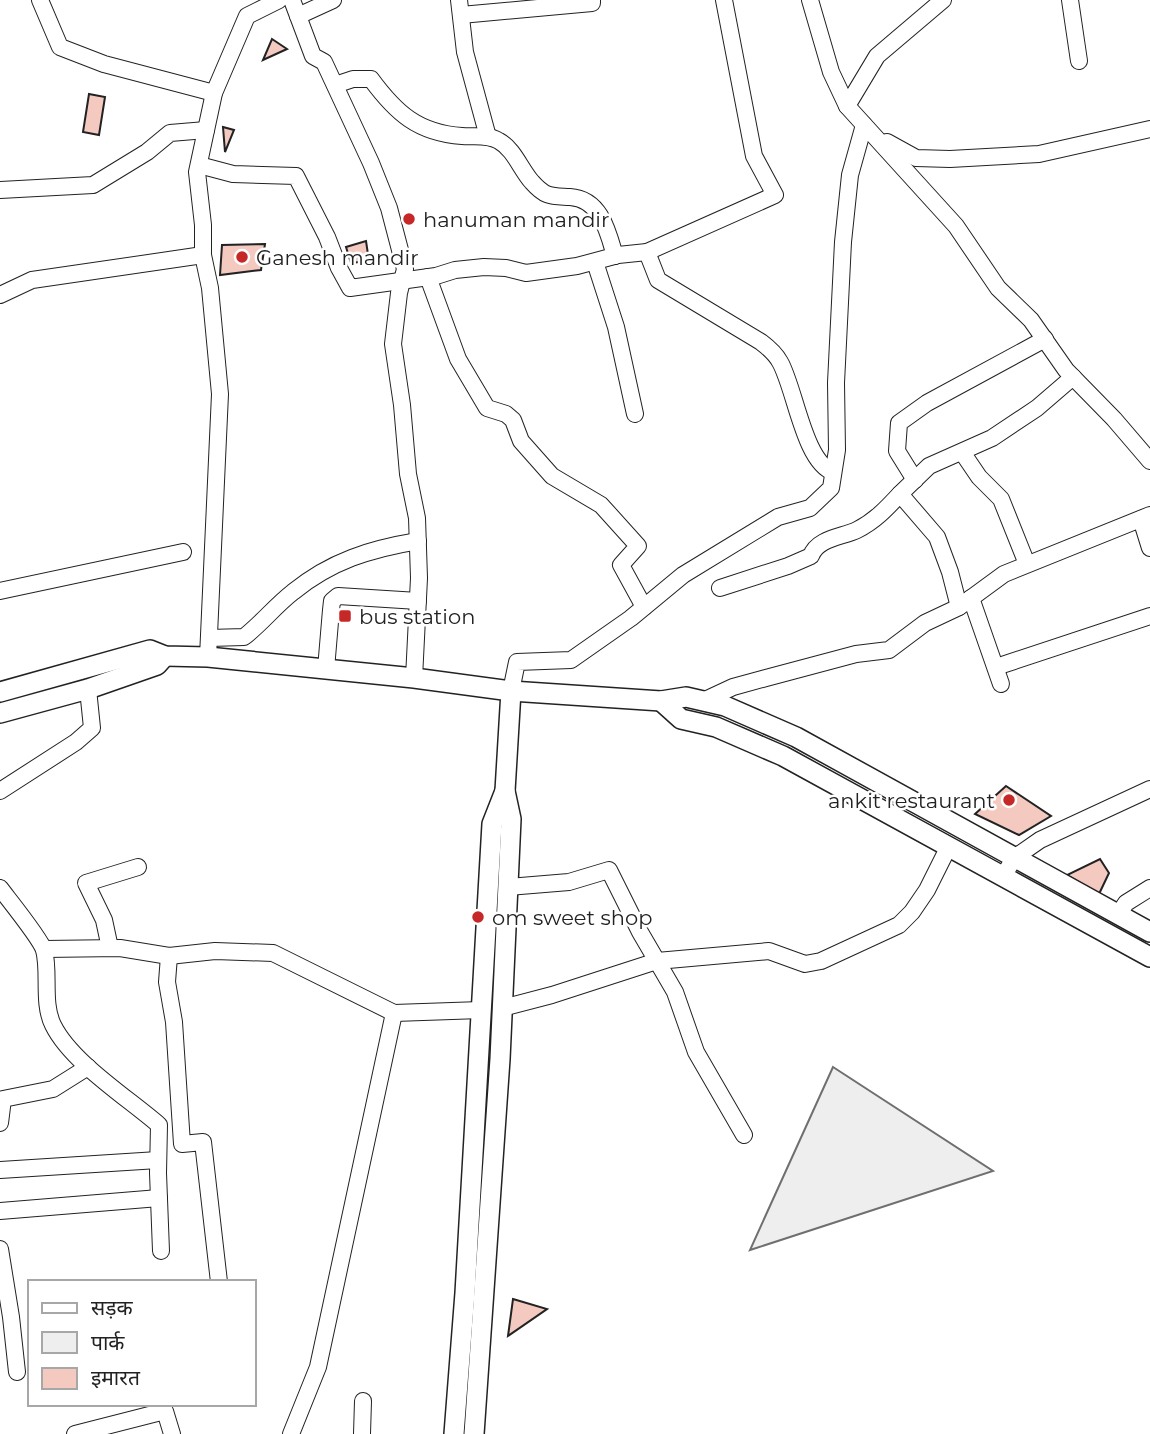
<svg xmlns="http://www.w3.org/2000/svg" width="1150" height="1434" viewBox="0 0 1150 1434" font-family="Montserrat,'Noto Sans Devanagari',sans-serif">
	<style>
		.green { fill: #eee; stroke: #6f6f6f; stroke-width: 2 }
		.building { fill: #f3c9c0; stroke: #222; stroke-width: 2 }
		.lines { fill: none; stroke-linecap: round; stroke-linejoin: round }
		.minor-casing { stroke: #222; stroke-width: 18 }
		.major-casing { stroke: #222; stroke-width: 22 }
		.minor { stroke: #fff; stroke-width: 16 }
		.major { stroke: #fff; stroke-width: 19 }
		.poi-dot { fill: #c62828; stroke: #fff; stroke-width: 2.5 }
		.labels { text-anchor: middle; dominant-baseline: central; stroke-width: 5; stroke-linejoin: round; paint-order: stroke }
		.poi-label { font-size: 21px; fill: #222; stroke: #fff; text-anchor: start }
	</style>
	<rect width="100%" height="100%" fill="#fff"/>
	<path class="green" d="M833,1067L993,1171L750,1250Z"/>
	<g class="building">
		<path d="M272,39L287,49L263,60Z"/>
		<path d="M89,94L105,97L99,135L83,132Z"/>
		<path d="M223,127L234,130L225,152Z"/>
		<path d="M366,241L369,261L351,263L346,247Z"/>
		<path d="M265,244L261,270L220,275L222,245Z"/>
		<path d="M1006,786L1051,816L1019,835L975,814Z"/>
		<path d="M1100,859L1109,873L1099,894L1067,875Z"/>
		<path d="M513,1299L547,1309L508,1336Z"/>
	</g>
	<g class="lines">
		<defs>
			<g id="minor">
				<path d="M40,0L60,47L104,64L214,93"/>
				<path d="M292,0L313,56L324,62L371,163L389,208L405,269L399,293L393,344L402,405L408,474L417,518L419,578L414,678"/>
				<path d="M459,0L465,52L488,137"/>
				<path d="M810,0L831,72L847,106L956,226L998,288L1031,320L1066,370L1114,419L1150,461"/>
				<path d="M1070,0L1079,61"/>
				<path d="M461,15L592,3V0"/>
				<path d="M298,16L333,0"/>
				<path d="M335,85L353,79H371C396,113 418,133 462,136C474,137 488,134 499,141C514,149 521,170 532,182C546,198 552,196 570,197C601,199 608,232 615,256"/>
				<path d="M847,106L877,56L943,0"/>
				<path d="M887,142L916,158L950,159L1039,154L1150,129"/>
				<path d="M199,165L233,174L296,176L327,237L339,268L350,288L436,276L455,270L484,267L506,268L526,273L577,266L618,255L647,252L775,195L754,156L724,0"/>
				<path d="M0,190L93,185L147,152L170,133L206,130"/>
				<path d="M647,252L658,280L761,342C769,348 775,353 780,362C795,388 804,462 833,472"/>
				<path d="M595,262L616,327L635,414"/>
				<path d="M428,277L458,359L487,408L506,414L513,420L521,441L552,476L601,505L638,546L621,565L644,607"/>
				<path d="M0,295L32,280L203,255"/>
				<path d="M962,452L979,477L1001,499L1027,564"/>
				<path d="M915,480L897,451L899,423L927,403L1045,339"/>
				<path d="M1141,519L1150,548"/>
				<path d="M720,588L788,566L811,556C817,538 843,537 857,530C875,521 887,508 900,494"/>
				<path d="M0,591L183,552"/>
				<path d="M971,598L1001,684"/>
				<path d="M959,607L950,572L937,537L900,494L929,466L992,438L1037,408L1073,377"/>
				<path d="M209,638L244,637C262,623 275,606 293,592C331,561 370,549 418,541"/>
				<path d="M208,657L220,394L210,288L203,255V225L197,172L214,93L247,16L279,0"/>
				<path d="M996,667L1150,616"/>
				<path d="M326,669L331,610L332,601L338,596L418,601"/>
				<path d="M511,691L517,662L571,660L631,618L683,575L778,517L810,508L831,488L837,450L836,383L843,242L850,175L864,125"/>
				<path d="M703,701L733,687L766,678L856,654L889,650L925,623L959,607L1004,574L1150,515"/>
				<path d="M0,791L76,742L92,728L88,689"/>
				<path d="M1003,877L1014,858L1040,840L1150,789"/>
				<path d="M508,887L569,882L609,870L640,932L675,992L696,1052L744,1135"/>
				<path d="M0,888C9,900 40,938 44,950C50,972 42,1003 53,1025C71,1062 128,1098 159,1125L158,1173L161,1251"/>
				<path d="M1118,915L1126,903L1150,888"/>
				<path d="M110,948L104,920L86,883L138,867"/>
				<path d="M44,949L120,948L169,956L215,951L273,953L394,1013L481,1010"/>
				<path d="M169,956L167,982L174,1022L182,1144L203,1142L219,1282"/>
				<path d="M502,1008L552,995L657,961L769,951L805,964L821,961L899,925L912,912L927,890L949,846"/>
				<path d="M0,1123L3,1099L53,1089L88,1067"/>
				<path d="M0,1170L158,1160"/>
				<path d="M0,1211L159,1198"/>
				<path d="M0,1249L11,1317L17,1372"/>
				<path d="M75,1434L165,1411L172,1434"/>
				<path d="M291,1434L318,1367L394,1013"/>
				<path d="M362,1434L363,1401"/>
			</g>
			<g id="major">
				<path d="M0,692L150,650L165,656L208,657L414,678L511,691L661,701L686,697L725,706L796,737L1150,932"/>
				<path d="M661,701L681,719L716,727L783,756L1150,957"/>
				<path d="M0,713L88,689L157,665L165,656"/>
				<path d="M454,1434L465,1293L492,824L505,791"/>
				<path d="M474,1434L500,1059L511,819L505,791L511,691"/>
			</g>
		</defs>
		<use href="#minor" class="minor-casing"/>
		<use href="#major" class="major-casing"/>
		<use href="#minor" class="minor"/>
		<use href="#major" class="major"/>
	</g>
	<g class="poi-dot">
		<circle cx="409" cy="219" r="7"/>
		<circle cx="242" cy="257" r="7"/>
		<rect x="338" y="609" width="14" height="14" rx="3.5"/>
		<circle cx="1009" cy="800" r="7"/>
		<circle cx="478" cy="917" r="7"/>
	</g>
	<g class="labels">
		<g class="poi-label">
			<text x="423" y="219">hanuman mandir</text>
			<text x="256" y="257">Ganesh mandir</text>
			<text x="359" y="616">bus station</text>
			<text x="995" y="800" text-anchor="end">ankit restaurant</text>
			<text x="492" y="917">om sweet shop</text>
		</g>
	</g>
	<rect x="28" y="1280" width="228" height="126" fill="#ffffff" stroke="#a7a7a7" stroke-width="2"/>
	<rect x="42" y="1303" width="35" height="10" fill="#ffffff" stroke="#a7a7a7" stroke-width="2"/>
	<text x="91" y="1315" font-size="21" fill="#222222">सड़क</text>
	<rect x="42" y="1332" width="35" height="21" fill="#eeeeee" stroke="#a7a7a7" stroke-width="2"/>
	<text x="91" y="1350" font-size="21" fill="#222222">पार्क</text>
	<rect x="42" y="1368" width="35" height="21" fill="#f3c9c0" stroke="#a7a7a7" stroke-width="2"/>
	<text x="91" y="1385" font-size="21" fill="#222222">इमारत</text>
</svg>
